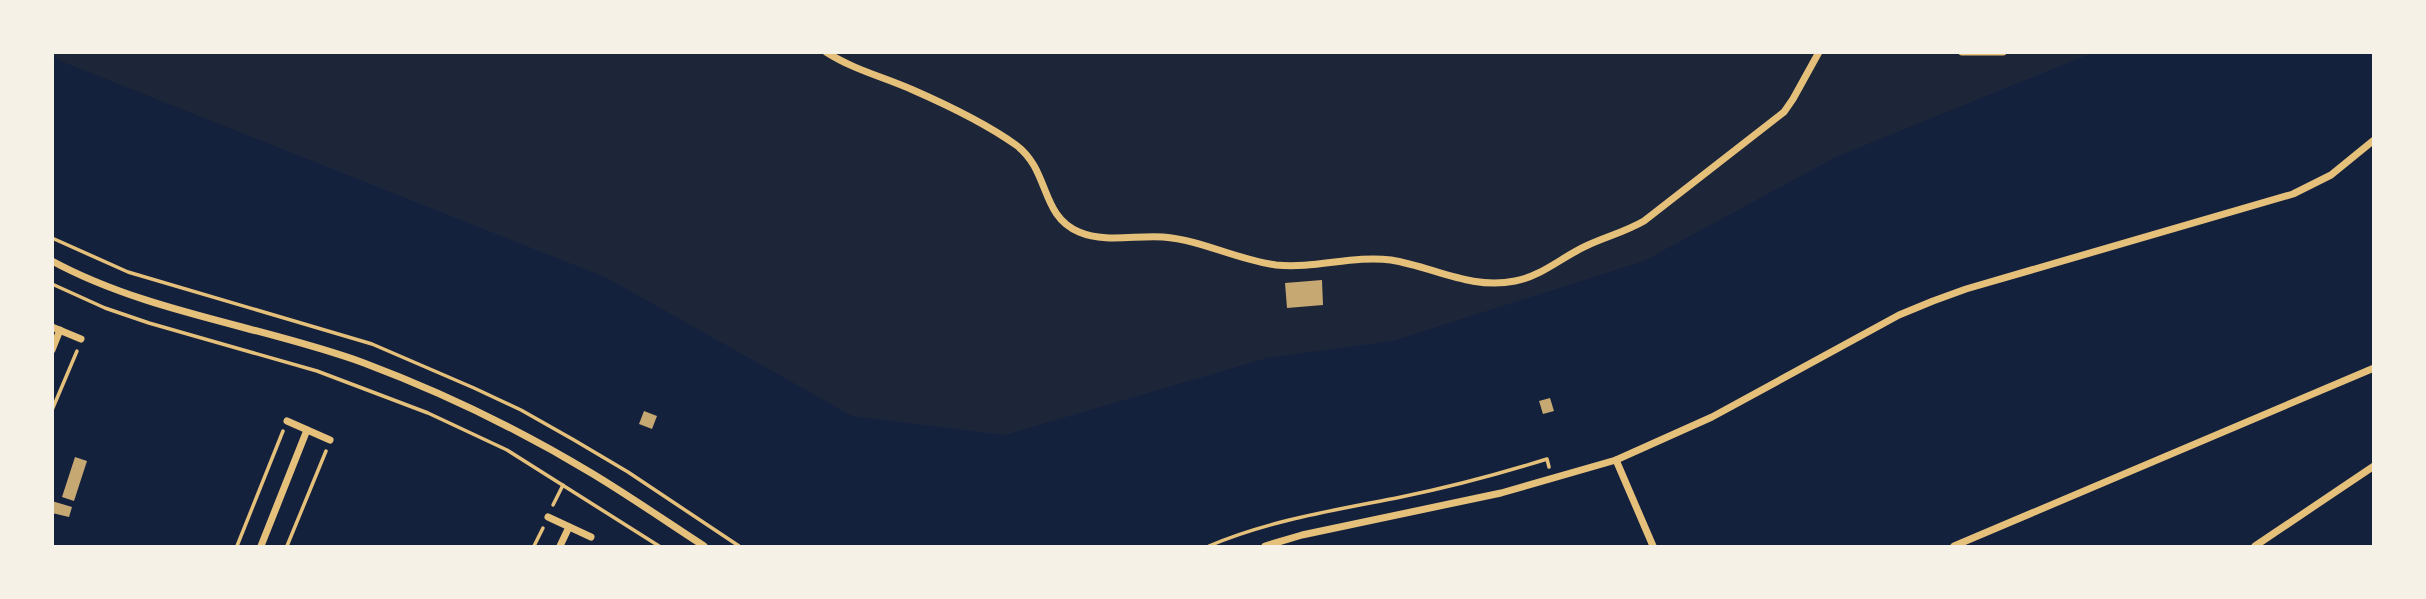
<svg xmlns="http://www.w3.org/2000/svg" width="2426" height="599" viewBox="0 0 2426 599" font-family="Helvetica,sans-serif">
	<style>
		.green { fill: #1d2539 }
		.building { fill: #c6a872 }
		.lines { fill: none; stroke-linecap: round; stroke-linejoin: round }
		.path { stroke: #e5c07b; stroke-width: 3.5 }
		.minor { stroke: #e5c07b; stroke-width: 7 }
	</style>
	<rect width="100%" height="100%" fill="#14213d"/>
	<path class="green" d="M53,52L2092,53L1836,157L1644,261L1393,341L1267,358L1005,435L852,416L607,278L63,62L53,56Z"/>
	<g class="building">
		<path d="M1322,280L1323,305L1287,308L1285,283Z"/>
		<path d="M1550,398L1554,411L1543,414L1539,401Z"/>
		<path d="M644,411L657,416L652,429L639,424Z"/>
		<path d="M75,457L87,461L74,501L62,497Z"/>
		<path d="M52,501L72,507L69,517L52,513Z"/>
	</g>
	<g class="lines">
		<g class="path">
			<path d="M52,238L128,272L372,344L474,388L521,410L574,440L628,472L739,546"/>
			<path d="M52,284L105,308L149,323L317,371L428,413L507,450L659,546"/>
			<path d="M52,410L77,351"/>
			<path d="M553,505L563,485"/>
			<path d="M237,546L283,431"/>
			<path d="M287,546L326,451"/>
			<path d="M534,546L543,528"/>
			<path d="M1209,546C1270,520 1336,510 1401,497C1450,487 1499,474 1547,459L1549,467"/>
		</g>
		<g class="minor">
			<path d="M826,52C854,70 884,77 913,90C945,104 988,125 1016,145C1050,170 1040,216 1079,232C1105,243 1136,235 1163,237C1202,240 1237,260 1276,265C1315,269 1353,255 1391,260C1434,267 1471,290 1515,281C1542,276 1562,257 1586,246C1605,237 1625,232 1644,221L1784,112L1793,99L1819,52"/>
			<path d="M1962,52H2003"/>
			<path d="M52,261C148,313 263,326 364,363C444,393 520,430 593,474C631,497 667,522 704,546"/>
			<path d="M52,327L81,339"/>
			<path d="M52,350L60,330"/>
			<path d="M287,421L330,440"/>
			<path d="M1616,460L1653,546"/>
			<path d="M548,517L591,537"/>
			<path d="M261,546L307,430"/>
			<path d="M560,546L569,527"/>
			<path d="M1265,546L1302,535L1501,493L1616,460L1712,417L1899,315L1933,301L1966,289L2293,194L2331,175L2374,140"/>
			<path d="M1954,546L2374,368"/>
			<path d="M2255,546L2374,466"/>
		</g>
	</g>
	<rect width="2426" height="599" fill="none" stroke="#f6f1e7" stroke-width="108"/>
</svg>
